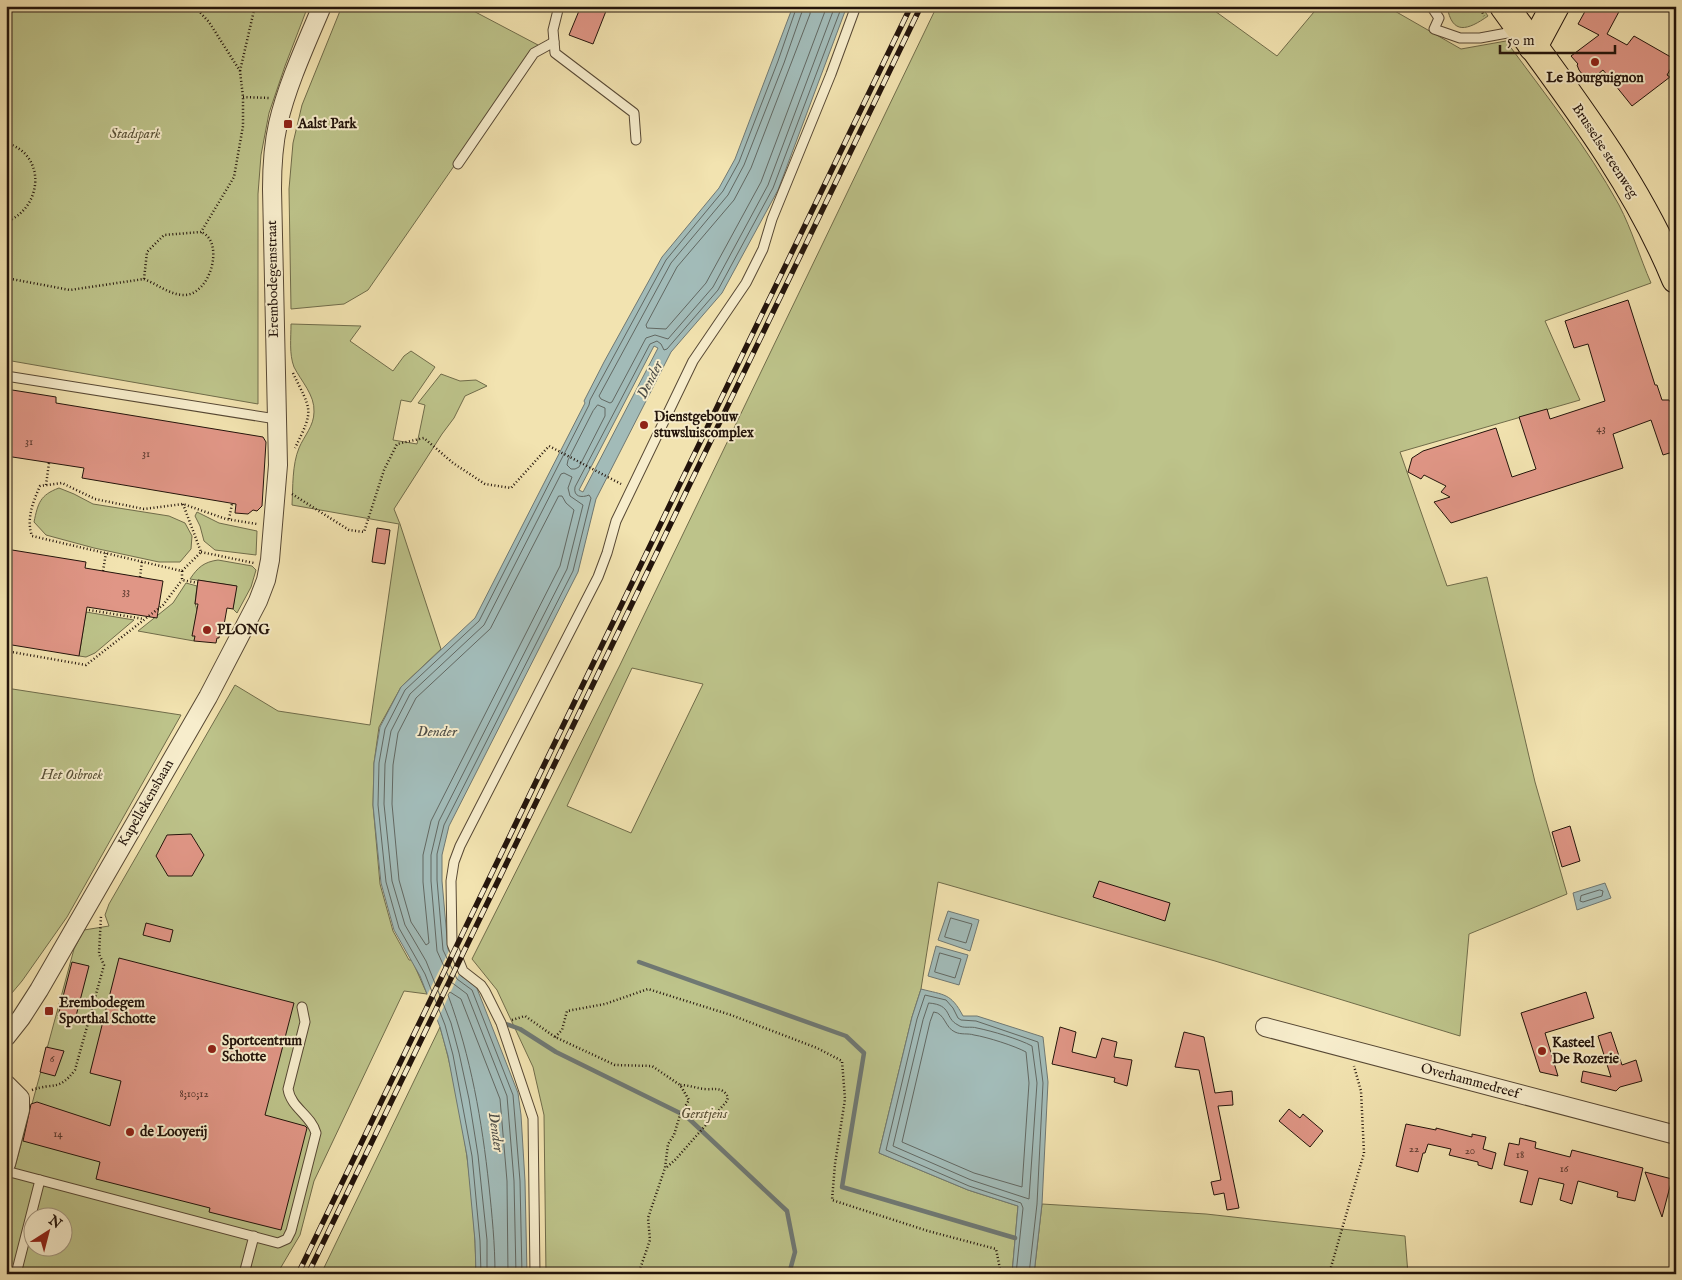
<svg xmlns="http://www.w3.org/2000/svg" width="1682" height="1280" viewBox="0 0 1682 1280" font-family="'IM FELL English',serif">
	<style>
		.green { fill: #bdc38a; stroke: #706c4a; fill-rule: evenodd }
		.water { fill: #a2bbb8; stroke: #6f7873; fill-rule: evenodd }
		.pier { fill: #f2e3b0 }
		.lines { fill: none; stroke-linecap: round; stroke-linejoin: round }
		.shore { stroke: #626862; stroke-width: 1 }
		.stream { stroke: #6f7873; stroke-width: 4.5 }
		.building { fill: #e09686; stroke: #23140b }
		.service-casing { stroke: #574834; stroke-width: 11 }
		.minor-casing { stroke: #574834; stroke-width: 20 }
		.primary-casing { stroke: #23140b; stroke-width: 30 }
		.path { stroke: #23140b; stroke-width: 2.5; stroke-dasharray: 1 2.5; stroke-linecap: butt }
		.service { stroke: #f7edcc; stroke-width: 9 }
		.minor { stroke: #f7edcc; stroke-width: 18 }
		.primary { stroke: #f2e3b0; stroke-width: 28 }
		.rail-casing { stroke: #23140b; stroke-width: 5.5 }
		.rail { stroke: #f7edcc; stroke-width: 4; stroke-dasharray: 11; stroke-linecap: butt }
		.poi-dot { fill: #8f2418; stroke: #f7edcc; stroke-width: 2 }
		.labels { text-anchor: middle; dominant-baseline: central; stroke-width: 4; stroke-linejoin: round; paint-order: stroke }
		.number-label { font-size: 11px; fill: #52342a }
		.poi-label { font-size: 14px; font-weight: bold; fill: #23140b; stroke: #f7edcc; text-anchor: start }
		.park-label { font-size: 14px; font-style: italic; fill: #595137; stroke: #f7edcc }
		.street-label { font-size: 14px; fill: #23140b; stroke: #f7edcc }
		.water-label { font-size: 15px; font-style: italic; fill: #4f4e48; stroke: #f7edcc }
	</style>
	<rect width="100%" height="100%" fill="#f2e3b0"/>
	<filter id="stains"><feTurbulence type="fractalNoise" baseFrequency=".004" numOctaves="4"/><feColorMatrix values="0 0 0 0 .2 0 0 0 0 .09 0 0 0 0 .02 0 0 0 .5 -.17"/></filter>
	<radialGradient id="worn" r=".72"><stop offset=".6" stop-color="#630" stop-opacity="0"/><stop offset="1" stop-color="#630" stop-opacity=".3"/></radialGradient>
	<g class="green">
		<path d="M6,6H308L285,66L269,113L261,155L258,194V404L6,360Z"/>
		<path d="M342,6H464L538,45L368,290L344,304L291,309L289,189L293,143L302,105Z"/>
		<path d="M937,6H1208L1277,56L1319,6H1386L1461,49L1506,41C1545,94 1587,147 1619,205C1632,230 1640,258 1651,283L1545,321L1580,400L1400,452L1447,586L1487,577L1535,782L1567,894L1469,934L1460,1036L1215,961L938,882L921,989L912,1017L879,1153L968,1190L1018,1206L1012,1274H546L544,1115L533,1067L497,990L472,959L620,665ZM632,668L703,684L631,833L567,806Z"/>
		<path d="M1447,6H1481L1488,16C1468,30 1452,36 1447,6Z"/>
		<path d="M291,324L361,326L350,341L393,371L404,356L411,351L435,367L411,402L401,400L393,440L417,444L425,405L418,403L441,374L460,381L476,380L487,386L465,396L454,418L442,434L394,509L400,524L441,649L401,687L379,727L374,763L373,805L380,884L393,931L409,960H412L427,994L404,991L314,1181L300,1235L277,1274H6V1200L74,949L84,930L109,926L105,915L109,904L235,685L278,711L370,725L399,524L292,505C293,487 292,465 299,448C304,436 314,426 314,412C315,395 301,381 294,367C289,354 291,338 291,324ZM32,1218H62V1248H32Z"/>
		<path d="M59,488L74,494L93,504L169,516L185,523L192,536L191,549L180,562H159L94,548L46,535L34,522C38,503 40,495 59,488Z"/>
		<path d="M197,512L219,523L257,531L256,555L215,550L204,541L200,526L195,516Z"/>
		<path d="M218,560L252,566L256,570L251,587L237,613L233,609L236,586L190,579C198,567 204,562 218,560Z"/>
		<path d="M186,583L197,586L195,603L197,610L193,635L195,636L194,641L138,631L173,603Z"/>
		<path d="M86,612L134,620L95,653L86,657L79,656Z"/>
		<path d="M6,688L181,715L67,917L22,981L6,1000Z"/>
		<path d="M440,1027C462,1103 475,1194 476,1274H321Z"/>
		<path d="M1042,1204L1206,1214L1405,1236L1408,1274H1034Z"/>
	</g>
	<g class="water">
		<path d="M793,6H847L778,190L722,293L671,352L596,499L578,572L449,826L442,855V881L448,949L461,976L476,986L518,1093L521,1115L525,1181L527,1274H476L475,1241L467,1156L448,1056L440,1027L420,976L394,930L381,883L373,805L374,763L380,727L401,687L475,618L585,403L584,401L604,362L662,257L719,188L735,159ZM654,346L658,348L583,492L579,490Z"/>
		<path d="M1605,883L1611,898L1577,910L1573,893Z"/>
		<path d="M948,911L979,920L970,951L938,940Z"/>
		<path d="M936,946L968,955L959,985L928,976Z"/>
		<path d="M921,989C944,995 951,993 963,1016H977L1043,1037L1048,1082L1042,1204L1034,1274H1012L1018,1206L968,1190L879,1153L912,1017Z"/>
	</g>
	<path class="pier" d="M451,947L461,970L436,1023L426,997Z"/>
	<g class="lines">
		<g class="shore">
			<path d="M804,6L784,63L744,165L728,195L671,263L599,396L601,399L610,403L612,402L646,338L655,335L668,339L713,287L768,185L835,6"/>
			<path d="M811,6L810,14L751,168L734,200L677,267L646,325L647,328L666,329L706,283L761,182L827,6"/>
			<path d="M598,405L605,408V416L579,467L575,469H571L567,465L568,460L593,411Z"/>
			<path d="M559,496H562L566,503L574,510L560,566L431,821L423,855V882L429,943L426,945L411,922L399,880L392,804L393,765L398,733L416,698L490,629Z"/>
			<path d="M1600,890L1603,891L1602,896L1583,902L1580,901L1581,896Z"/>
			<path d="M951,918L972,924L966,943L945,937Z"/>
			<path d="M940,953L961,959L955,978L935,972Z"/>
			<path d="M929,1003C953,1005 944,1018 958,1025C963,1029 971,1026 977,1028C992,1031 1019,1039 1032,1046L1037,1083L1029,1199L971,1180L893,1146L923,1020Z"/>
			<path d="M934,1012C945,1013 945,1028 955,1032C961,1035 968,1033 974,1035C987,1037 1015,1046 1026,1052L1029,1083L1022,1187L974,1173L902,1142L930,1022Z"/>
			<path d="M481,1274L480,1241L472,1156L453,1055L445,1025L425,974L399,928L386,882L378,805L379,763L385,729L405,690L479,621L589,405L590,400L666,260L723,191L739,162L778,61L797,6"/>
			<path d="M487,1274V1240L478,1155L469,1099L459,1053L451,1023L426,961L405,925L392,881L384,804L385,764L391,731L410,694L484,625L561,474L564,473L572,477L568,488L570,496L583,505L567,569L439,821L431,855V881L437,951L451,982L467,994L507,1096L514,1181L516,1274"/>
			<path d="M495,1274C495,1244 492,1215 489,1186C482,1121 471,1057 448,995L450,992L461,999L500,1099L507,1181L508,1274"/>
			<path d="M522,1274L520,1181L513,1095L472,990L457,979L443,950L437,880V854L444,825L573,571L591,498L589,495C582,498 573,497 575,487L650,344L657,341L661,344L664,350L667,349L718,290L773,188L842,6"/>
			<path d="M1016,1274L1023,1208L1021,1203L969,1186L886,1150L917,1019L925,995L946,1000L953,1008L958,1018L961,1020L976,1021L1038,1042L1043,1083L1037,1204L1029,1274"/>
		</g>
		<g class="stream">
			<path d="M639,962L846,1036L864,1053L842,1187L1015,1238"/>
			<path d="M506,1024L520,1029L556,1052L686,1116L787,1211L795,1252L789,1274"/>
		</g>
	</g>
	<g class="building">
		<path d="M581,6H608L593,44L569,35Z"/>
		<path d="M1588,6H1622L1607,34L1627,45L1634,36L1676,60L1667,75L1670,77L1632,106L1603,70L1588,82L1579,70L1577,65L1578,64L1571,56L1599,35L1578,24Z"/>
		<path d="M1628,300L1655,385H1657L1662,400H1669L1676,410V451L1663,455L1651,420L1613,434L1623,468L1451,523L1434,502L1450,497L1441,492L1446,486L1424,475L1421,479L1408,472L1412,458L1423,451L1496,428L1512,477L1536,469L1519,417L1547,409L1550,419L1605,401L1588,344L1574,348L1565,321Z"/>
		<path d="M6,389L56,397V403L263,437L266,442L262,506L257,511L253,510L248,514L235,513L236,504L82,478L84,468L6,456Z"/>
		<path d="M377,528L390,530L385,564L372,562Z"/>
		<path d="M6,549L86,562L85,568L163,581L157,618L87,607L79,656L6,644Z"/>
		<path d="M198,580L237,586L233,609L227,608L224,625L221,624L219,638H217L216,643L194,641L195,636H192L198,604H195Z"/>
		<path d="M1570,826L1580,861L1562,867L1552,832Z"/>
		<path d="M191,834L204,855L192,876H168L156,856L167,835Z"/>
		<path d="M1099,881L1170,903L1165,921L1093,897Z"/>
		<path d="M146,923L173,930L170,942L143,935Z"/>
		<path d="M119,958L294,1003L265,1115L305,1126L307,1128L281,1230L209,1212L210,1208L96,1179L100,1162L23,1141L31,1104L37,1102L110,1126L121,1081L90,1073Z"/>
		<path d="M72,962L89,966L75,1020L58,1016Z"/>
		<path d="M1586,992L1594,1018L1545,1033L1558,1076L1540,1072L1521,1013Z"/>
		<path d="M1060,1027L1076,1032L1072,1052L1096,1058L1102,1038L1117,1042L1114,1057L1132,1060L1127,1086L1114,1082L1115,1078L1052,1064Z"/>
		<path d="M1184,1032L1204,1037L1215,1093L1232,1091L1233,1105L1218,1106L1239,1208L1227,1210L1224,1193L1214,1195L1211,1182L1221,1180L1199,1070L1175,1067Z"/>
		<path d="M1611,1032L1622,1065L1636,1060L1642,1081L1620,1087L1616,1091L1581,1082L1583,1071L1611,1077L1598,1036Z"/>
		<path d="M46,1047L64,1051L55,1076L40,1072Z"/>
		<path d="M1289,1109L1300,1118L1303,1114L1323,1131L1310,1147L1279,1121Z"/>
		<path d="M1406,1124L1436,1130V1128L1472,1137V1134L1486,1137L1483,1149L1496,1153L1492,1169L1478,1165V1162L1449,1155L1451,1149L1428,1144L1425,1153H1423L1418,1172L1396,1166Z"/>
		<path d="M1520,1138L1536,1142L1535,1148L1570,1157L1572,1150L1643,1168L1635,1201L1617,1197L1618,1192L1578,1181L1572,1204L1560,1200L1564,1184L1539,1178L1532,1205L1520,1202L1528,1171L1504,1165L1509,1143L1519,1145Z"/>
		<path d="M1645,1172L1672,1179L1662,1217Z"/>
	</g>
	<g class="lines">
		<defs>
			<g id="service">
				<path d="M559,6L553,30L555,53L634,113L636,140"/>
				<path d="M1431,6L1439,18L1434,29L1460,38H1480L1518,31"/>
				<path d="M458,164L534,53L554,42"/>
				<path d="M6,376L276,419"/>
				<path d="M6,1171L278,1243L287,1239L291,1231L316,1133C311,1115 291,1108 288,1089L305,1022L302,1007"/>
				<path d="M16,1274L40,1180"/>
				<path d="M244,1274L254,1236"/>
				<path d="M535,1274L533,1118L501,1023L485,991L481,985L463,971L452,944L451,881L454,862L460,846L598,577L607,553L616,521L693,361L746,283L763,249L772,219L831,74L856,6"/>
			</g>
			<g id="minor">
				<path d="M1265,1027L1676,1135"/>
				<path d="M6,1037L21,1018L39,990L208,697L258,601L266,580L270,560L278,465L272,189C272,167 273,146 278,124C287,85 306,44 322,6"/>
				<path d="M6,1084L20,1098V1110L6,1164"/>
			</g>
			<g id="primary">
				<path d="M1504,6C1567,93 1635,179 1676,279"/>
				<path d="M1533,47L1555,6"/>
			</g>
		</defs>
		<use href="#service" class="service-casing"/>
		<use href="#minor" class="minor-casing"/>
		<use href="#primary" class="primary-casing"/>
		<g class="path">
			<path d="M1480,6L1484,16"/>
			<path d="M240,71L255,6"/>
			<path d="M243,97L269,98"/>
			<path d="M6,143C47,154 43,208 6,222"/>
			<path d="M6,278L70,290L144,279L147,252L164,235L201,232L234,177L243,126V97L240,71L209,22L194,6"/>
			<path d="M144,279C157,284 170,295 184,295C211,295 225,241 201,232"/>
			<path d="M293,373C311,411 315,408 295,448"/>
			<path d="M46,485L49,463"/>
			<path d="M292,494L349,530L364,532L384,470L397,444L424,438L453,463L485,484L511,488L549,446L621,484"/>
			<path d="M183,504L201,552L182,571L32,536C26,519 33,502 40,486L62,483L95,499L144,509L183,504L226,519L257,524"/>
			<path d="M229,519L232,504"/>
			<path d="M201,552L254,563"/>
			<path d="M103,571L106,553"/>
			<path d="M182,571V580L198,583"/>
			<path d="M140,577L142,561"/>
			<path d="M89,610L144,619"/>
			<path d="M6,651L86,665L163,605L182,580"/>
			<path d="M512,1020L525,1016L555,1037L615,1065L652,1066L680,1085L689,1100L680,1115L674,1135L668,1144L665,1168L648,1218L650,1240L640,1269V1274"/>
			<path d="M555,1037L562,1030L567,1011L605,1004L648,989L731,1015L817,1048L842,1061L845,1099L835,1164L832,1200L928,1231L996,1249L1001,1274"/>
			<path d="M32,1090C54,1082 58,1092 75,1070L104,965L99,954L101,916"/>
			<path d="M667,1167L675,1160L727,1101L728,1097C722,1086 714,1090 704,1089C696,1088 688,1085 680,1085"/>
			<path d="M1329,1274L1364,1153L1361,1091L1354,1066"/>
		</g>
		<use href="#service" class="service"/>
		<use href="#minor" class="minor"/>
		<use href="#primary" class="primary"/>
		<defs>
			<g id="rail">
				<path d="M298,1274L911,6"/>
				<path d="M308,1274L921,6"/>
			</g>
		</defs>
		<use href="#rail" class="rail-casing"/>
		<use href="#rail" class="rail"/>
	</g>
	<g class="poi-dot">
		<circle cx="1595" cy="62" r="5"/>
		<rect x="283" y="119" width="10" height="10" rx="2.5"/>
		<circle cx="644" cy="425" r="5"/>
		<circle cx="207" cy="630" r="5"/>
		<rect x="44" y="1006" width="10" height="10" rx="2.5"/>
		<circle cx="212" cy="1049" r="5"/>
		<circle cx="1542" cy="1051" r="5"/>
		<circle cx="130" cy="1132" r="5"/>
	</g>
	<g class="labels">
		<g class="number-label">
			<text x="1601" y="429">43</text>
			<text x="29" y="442">31</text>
			<text x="146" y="454">31</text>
			<text x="126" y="592">33</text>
			<text x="52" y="1059">6</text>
			<text x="194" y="1094">8;10;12</text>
			<text x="58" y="1134">14</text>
			<text x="1414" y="1149">22</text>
			<text x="1470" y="1151">20</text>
			<text x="1520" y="1155">18</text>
			<text x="1564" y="1169">16</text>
		</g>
		<g class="poi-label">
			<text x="1595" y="78" text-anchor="middle">Le Bourguignon</text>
			<text x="298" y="124">Aalst Park</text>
			<text x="654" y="417">Dienstgebouw<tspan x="654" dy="16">stuwsluiscomplex</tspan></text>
			<text x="217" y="630">PLONG</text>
			<text x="59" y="1003">Erembodegem<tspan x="59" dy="16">Sporthal Schotte</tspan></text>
			<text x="222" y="1041">Sportcentrum<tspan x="222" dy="16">Schotte</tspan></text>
			<text x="1552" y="1043">Kasteel<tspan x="1552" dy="16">De Rozerie</tspan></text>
			<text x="140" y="1132">de Looyerij</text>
		</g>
		<g class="park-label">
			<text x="135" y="134">Stadspark</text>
			<text x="72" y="775">Het Osbroek</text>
			<text x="704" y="1114">Gerstjens</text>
		</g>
		<g class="street-label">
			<text transform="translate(1605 151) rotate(57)">Brusselse steenweg</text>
			<text transform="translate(273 279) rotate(-91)">Erembodegemstraat</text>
			<text transform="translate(146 803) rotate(-60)">Kapellekensbaan</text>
			<text transform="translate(1470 1081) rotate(15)">Overhammedreef</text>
		</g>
		<g class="water-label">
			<text transform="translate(650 380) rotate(-63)">Dender</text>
			<text x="437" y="731">Dender</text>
			<text transform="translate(496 1132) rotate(82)">Dender</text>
		</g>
	</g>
	<rect width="1682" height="1280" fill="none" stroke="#f2e3b0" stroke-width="25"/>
	<rect x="8" y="8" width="1667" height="1265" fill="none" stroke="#23140b" stroke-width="2.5"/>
	<rect x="12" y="12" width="1657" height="1255" fill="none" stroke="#23140b"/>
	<g transform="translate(48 1232) rotate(36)"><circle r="24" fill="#f7edcc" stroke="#a2967f"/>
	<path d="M0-4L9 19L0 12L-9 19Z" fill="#8f2418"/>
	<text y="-8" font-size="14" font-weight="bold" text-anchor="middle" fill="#23140b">N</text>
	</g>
	<path d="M1500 45v8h115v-8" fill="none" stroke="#23140b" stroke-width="2.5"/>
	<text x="1507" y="45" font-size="15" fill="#23140b" stroke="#f7edcc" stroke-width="4" paint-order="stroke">50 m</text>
	<rect width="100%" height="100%" filter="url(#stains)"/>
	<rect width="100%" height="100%" fill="url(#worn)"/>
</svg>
